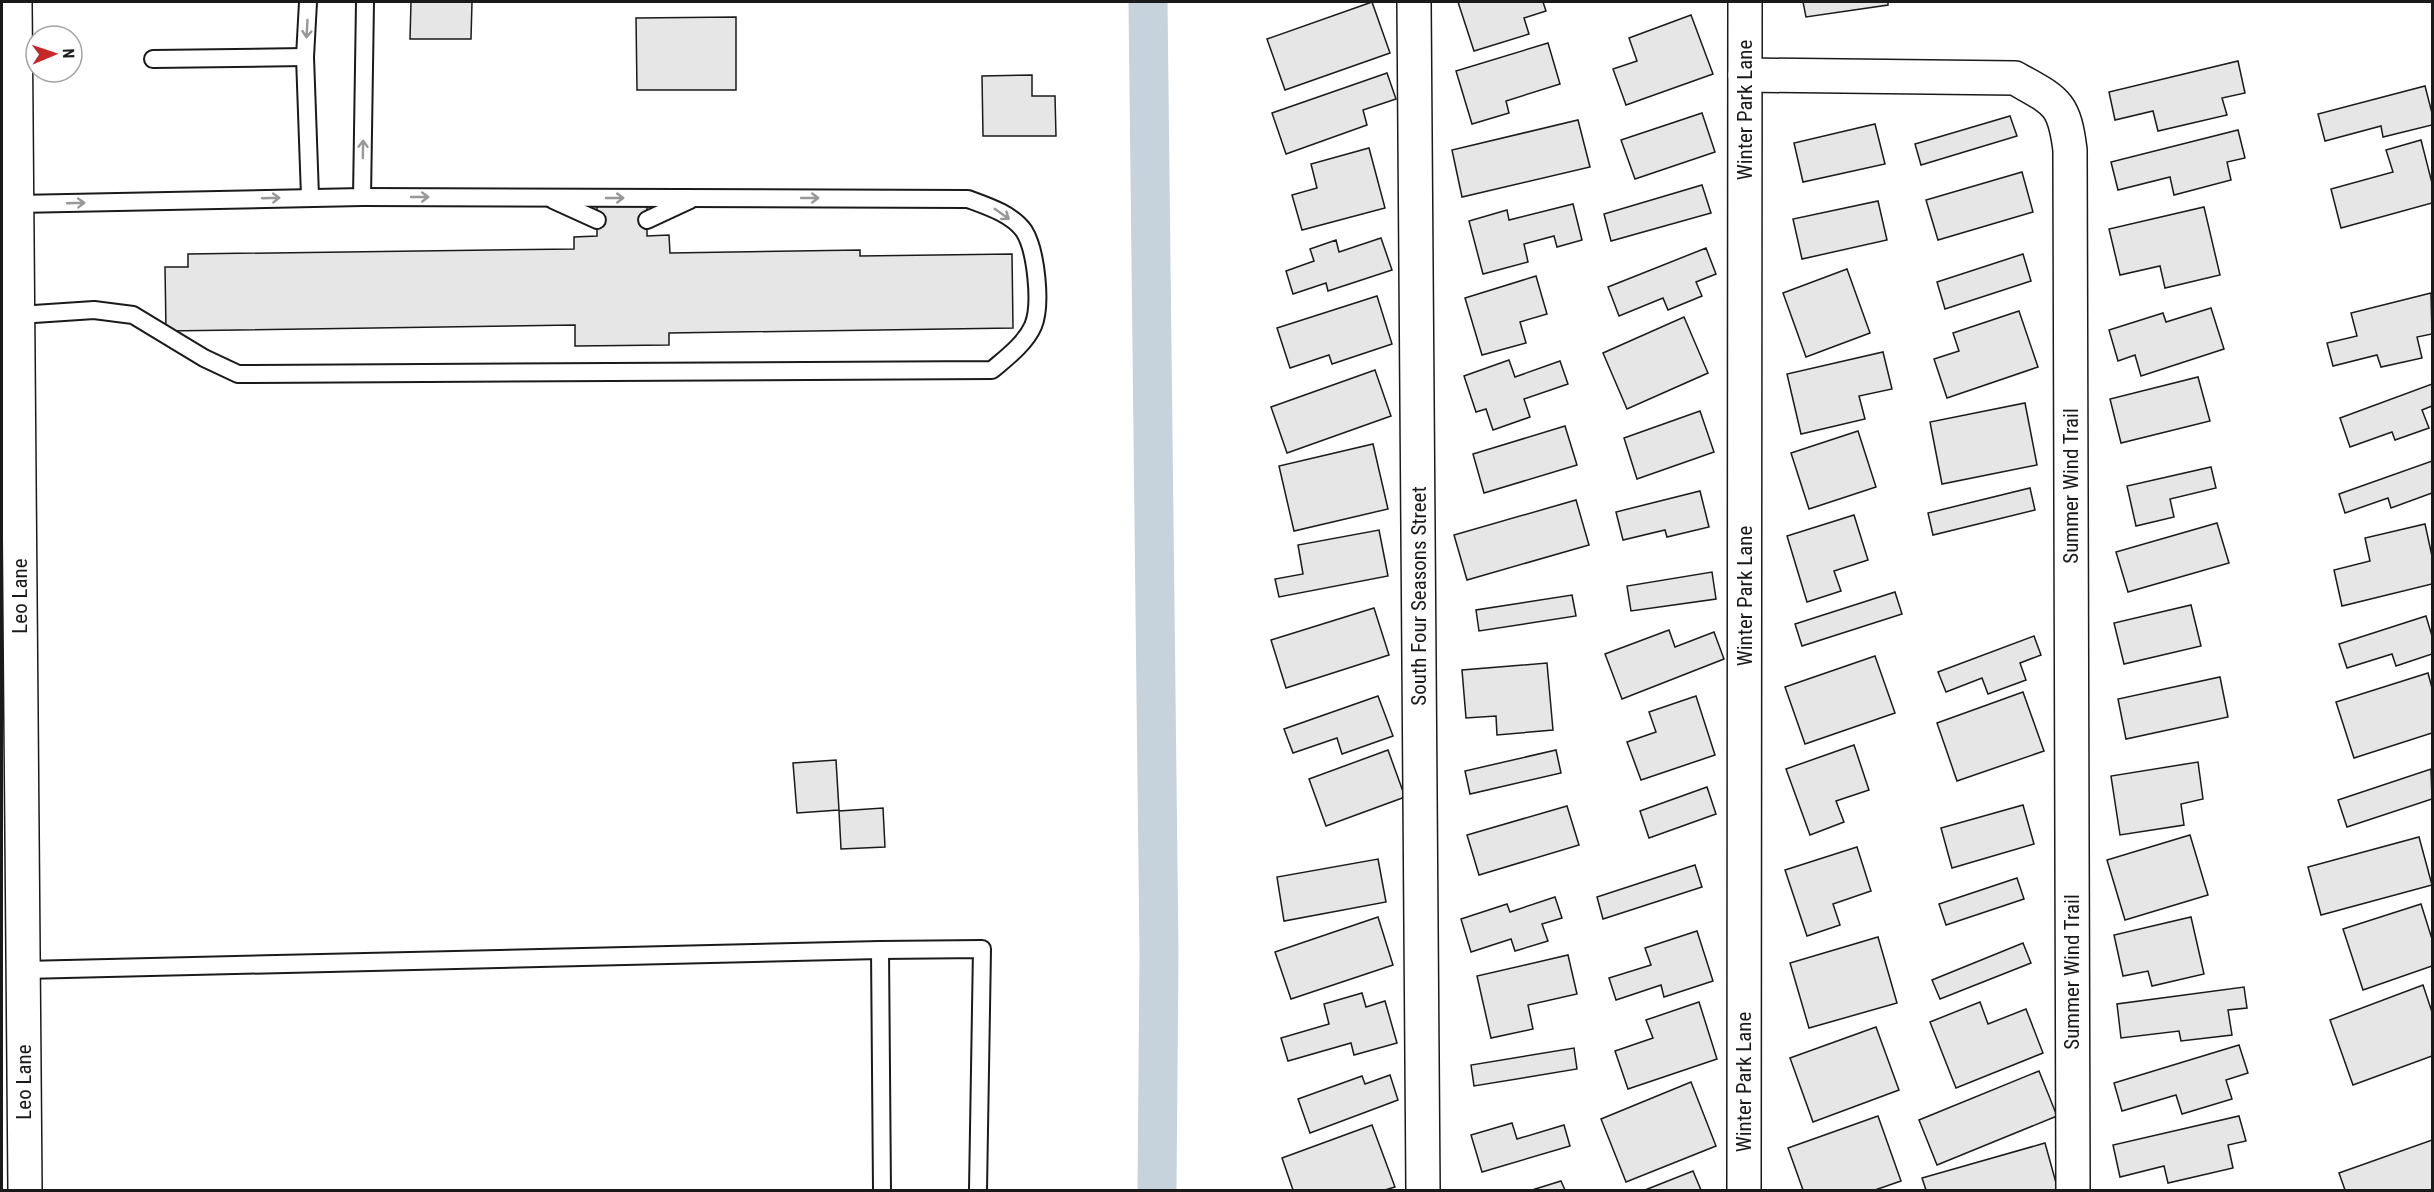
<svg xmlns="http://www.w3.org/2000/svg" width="2434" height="1192" viewBox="0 0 2434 1192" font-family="'Roboto Condensed',sans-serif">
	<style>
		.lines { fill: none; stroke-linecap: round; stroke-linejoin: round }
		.canal { stroke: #c6d2dc; stroke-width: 39 }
		.building { fill: #e6e6e6; stroke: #1a1a1a; stroke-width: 1.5 }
		.lane-casing { stroke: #1a1a1a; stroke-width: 20 }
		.street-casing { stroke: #1a1a1a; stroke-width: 36 }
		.lane { stroke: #fff; stroke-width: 16 }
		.street { stroke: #fff; stroke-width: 33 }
		.oneway { stroke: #989898 }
		.labels { text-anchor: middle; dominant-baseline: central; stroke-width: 4.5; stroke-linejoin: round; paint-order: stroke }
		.street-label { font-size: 21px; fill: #1a1a1a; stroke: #fff }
	</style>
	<rect width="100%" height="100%" fill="#fff"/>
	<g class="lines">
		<path class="canal" d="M1148,2L1159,953L1157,1190"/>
	</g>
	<g class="building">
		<path d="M411,2H472L471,39H410Z"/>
		<path d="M1372,2L1390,53L1285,90L1267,39Z"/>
		<path d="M1458,2H1543L1546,11L1524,18L1529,34L1474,51Z"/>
		<path d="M1803,2H1888V5L1806,17Z"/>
		<path d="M1691,15L1713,74L1626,105L1613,69L1637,61L1629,38Z"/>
		<path d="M736,17V90H637L636,18Z"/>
		<path d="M1548,43L1560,84L1506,101L1509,113L1472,124L1456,71Z"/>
		<path d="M2238,61L2245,93L2222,98L2227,115L2158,131L2153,111L2115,120L2109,92Z"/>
		<path d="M1387,73L1396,99L1363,110L1367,125L1286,154L1272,113Z"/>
		<path d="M1032,75V96H1055L1056,136H983L982,76Z"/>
		<path d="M2425,86L2432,113V125L2383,137L2381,126L2325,141L2318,114Z"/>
		<path d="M1702,113L1715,152L1635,179L1621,140Z"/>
		<path d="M2010,116L2017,136L1921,165L1915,144Z"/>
		<path d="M1578,120L1590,167L1462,197L1452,150Z"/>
		<path d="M1875,124L1885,164L1803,182L1794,143Z"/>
		<path d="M2238,130L2245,158L2227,162L2231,180L2174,195L2170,177L2118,190L2111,162Z"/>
		<path d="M2421,140L2432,183V203L2341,228L2331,189L2393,172L2386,150Z"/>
		<path d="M1369,148L1385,208L1302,230L1292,195L1317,188L1311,164Z"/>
		<path d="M2022,172L2033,212L1938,240L1926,200Z"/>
		<path d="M1702,185L1711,213L1611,241L1604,214Z"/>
		<path d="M1878,201L1887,240L1802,259L1793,219Z"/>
		<path d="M597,202H647V236L669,235L670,253L860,250V256L1012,254L1013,328L669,333V345L575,346V325L166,331L165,267H188V254L574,249V237L597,236Z"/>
		<path d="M1573,204L1582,240L1557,247L1554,236L1524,244L1528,262L1483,274L1469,221L1507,210L1509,220Z"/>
		<path d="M2204,207L2220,275L2165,288L2160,266L2120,275L2109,229Z"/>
		<path d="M1381,238L1392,270L1328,291L1326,283L1293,294L1286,271L1314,261L1310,249L1336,240L1339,252Z"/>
		<path d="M1706,248L1716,274L1696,282L1702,296L1668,310L1663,298L1619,316L1608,287Z"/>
		<path d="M2023,254L2031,281L1945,309L1937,282Z"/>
		<path d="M1847,269L1870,333L1806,357L1783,293Z"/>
		<path d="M1536,276L1547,314L1520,322L1526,343L1482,355L1465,298Z"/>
		<path d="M2431,293L2432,334L2417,337L2422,358L2381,367L2377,355L2333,366L2327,343L2357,336L2351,313Z"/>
		<path d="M1377,296L1392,344L1332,364L1329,355L1290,368L1277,328Z"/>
		<path d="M2211,308L2224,349L2141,376L2135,355L2118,361L2109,330L2163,313L2166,322Z"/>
		<path d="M2019,311L2038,367L1947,398L1934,359L1959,351L1953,333Z"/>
		<path d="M1684,317L1708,373L1627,409L1603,353Z"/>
		<path d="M1883,352L1892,389L1859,396L1865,419L1801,434L1787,374Z"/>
		<path d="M1509,360L1515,377L1560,361L1568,384L1524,399L1530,417L1493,430L1486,409L1476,412L1464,376Z"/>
		<path d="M1375,370L1391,416L1287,453L1271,407Z"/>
		<path d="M2198,377L2210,421L2121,443L2110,399Z"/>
		<path d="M2432,384V406L2422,410L2429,428L2395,440L2392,432L2350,447L2340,418Z"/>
		<path d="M2025,403L2037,465L1942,484L1930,422Z"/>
		<path d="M1700,411L1714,452L1637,479L1624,438Z"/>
		<path d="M1565,426L1577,465L1484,493L1473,454Z"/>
		<path d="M1858,431L1876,487L1809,509L1791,453Z"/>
		<path d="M1373,444L1388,509L1294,531L1279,466Z"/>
		<path d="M2432,461V493L2391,508L2388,498L2345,513L2339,494Z"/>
		<path d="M2211,467L2216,488L2170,499L2174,517L2136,526L2127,486Z"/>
		<path d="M2030,488L2035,510L1933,535L1928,513Z"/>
		<path d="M1700,491L1709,527L1667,537L1665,530L1623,540L1616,512Z"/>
		<path d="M1576,500L1589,545L1467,580L1454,535Z"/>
		<path d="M1854,515L1868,560L1834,571L1841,591L1807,602L1787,536Z"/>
		<path d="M2217,523L2229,563L2128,592L2116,552Z"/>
		<path d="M2425,524L2432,556V584L2342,606L2334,570L2370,561L2365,538Z"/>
		<path d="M1379,530L1388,576L1279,597L1275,579L1303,574L1298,545Z"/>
		<path d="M1712,572L1716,599L1631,611L1627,586Z"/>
		<path d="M1895,592L1902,614L1802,646L1795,624Z"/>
		<path d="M1572,595L1576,616L1479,631L1476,610Z"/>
		<path d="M2191,605L2201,646L2124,664L2114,623Z"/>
		<path d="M1374,608L1389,655L1286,688L1271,640Z"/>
		<path d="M2426,616L2432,636V654L2396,666L2392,654L2347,668L2339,644Z"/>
		<path d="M1669,630L1675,647L1714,632L1724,659L1622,699L1605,654Z"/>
		<path d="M2034,636L2041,655L2020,663L2026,680L1988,694L1982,678L1946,692L1938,672Z"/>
		<path d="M1875,656L1895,713L1805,744L1785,687Z"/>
		<path d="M1547,663L1553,730L1497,735L1496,716L1466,718L1462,670Z"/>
		<path d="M2428,673L2432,688V733L2354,758L2336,702Z"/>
		<path d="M2220,677L2228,717L2126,739L2118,699Z"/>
		<path d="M2023,692L2044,751L1957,781L1937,723Z"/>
		<path d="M1378,696L1393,736L1342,754L1337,738L1293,753L1284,729Z"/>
		<path d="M1696,696L1715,755L1641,780L1627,742L1656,732L1649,712Z"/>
		<path d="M1854,745L1869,790L1836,801L1844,822L1810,835L1786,769Z"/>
		<path d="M1388,750L1405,797L1326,826L1309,779Z"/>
		<path d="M1556,750L1561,773L1470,794L1465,771Z"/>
		<path d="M836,760L839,810L797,813L793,763Z"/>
		<path d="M2198,762L2203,799L2181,804L2184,825L2120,835L2111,776Z"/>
		<path d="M2431,769L2432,799L2347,827L2338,800Z"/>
		<path d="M1707,787L1716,814L1649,838L1640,811Z"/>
		<path d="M2023,805L2034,844L1952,868L1941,828Z"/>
		<path d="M1567,806L1579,845L1479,875L1467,835Z"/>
		<path d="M883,808L885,847L841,849L839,811Z"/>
		<path d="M2190,835L2208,895L2125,920L2107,860Z"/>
		<path d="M2419,837L2432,885L2321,915L2308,867Z"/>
		<path d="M1857,847L1871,891L1833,904L1840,925L1807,936L1785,870Z"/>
		<path d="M1378,859L1386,902L1284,921L1277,877Z"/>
		<path d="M1695,865L1702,887L1603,919L1597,897Z"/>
		<path d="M2017,878L2024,899L1946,925L1939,904Z"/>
		<path d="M1555,897L1562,918L1542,924L1548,941L1515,951L1511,939L1471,952L1461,919L1507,904L1510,912Z"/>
		<path d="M2421,904L2432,939V966L2363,990L2343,929Z"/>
		<path d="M1378,917L1393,965L1291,999L1275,952Z"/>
		<path d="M2191,917L2204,974L2152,986L2148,971L2123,976L2114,935Z"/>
		<path d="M1697,931L1713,981L1664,997L1661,985L1616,1000L1609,978L1651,965L1645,948Z"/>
		<path d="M1878,937L1897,1003L1809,1028L1790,963Z"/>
		<path d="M2023,943L2031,963L1940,999L1932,980Z"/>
		<path d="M1568,955L1577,994L1528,1005L1533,1029L1491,1038L1477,976Z"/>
		<path d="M2423,985L2432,1012V1056L2353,1085L2330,1020Z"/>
		<path d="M2244,987L2247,1008L2228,1010L2232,1035L2181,1041L2179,1031L2121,1038L2117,1004Z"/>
		<path d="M1362,993L1366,1007L1385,1001L1397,1043L1354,1055L1351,1043L1288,1061L1281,1038L1329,1024L1324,1004Z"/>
		<path d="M1699,1002L1717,1059L1628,1089L1615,1051L1653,1038L1646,1020Z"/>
		<path d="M1980,1002L1988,1024L2026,1009L2043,1053L1956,1088L1930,1022Z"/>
		<path d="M1876,1027L1899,1090L1813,1122L1790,1058Z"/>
		<path d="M2239,1045L2248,1073L2226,1080L2232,1099L2182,1114L2176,1095L2122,1111L2114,1083Z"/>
		<path d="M1574,1048L1577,1069L1474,1086L1471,1065Z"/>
		<path d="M2039,1071L2057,1116L1937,1165L1919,1120Z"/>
		<path d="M1390,1075L1398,1100L1310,1133L1298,1099L1362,1076L1365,1084Z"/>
		<path d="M1691,1082L1716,1146L1626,1182L1601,1119Z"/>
		<path d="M1878,1116L1901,1181L1875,1190H1803L1788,1148Z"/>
		<path d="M2239,1116L2246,1141L2228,1145L2233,1168L2168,1183L2164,1166L2120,1177L2113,1145Z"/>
		<path d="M1512,1123L1517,1139L1564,1125L1570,1146L1482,1172L1471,1135Z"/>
		<path d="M1372,1125L1395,1187L1385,1190H1293L1282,1158Z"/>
		<path d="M2432,1140V1190H2345L2339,1173Z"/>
		<path d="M2045,1143L2058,1190H1926L1922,1178Z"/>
		<path d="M1693,1171L1701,1190H1645Z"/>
		<path d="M1561,1181L1565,1190H1532Z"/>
	</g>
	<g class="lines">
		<defs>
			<g id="lane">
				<path d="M308,2L305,57L310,196"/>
				<path d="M153,59L305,57"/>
				<path d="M553,200L597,220"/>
				<path d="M17,204L362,197L365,2"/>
				<path d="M647,220L690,200"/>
				<path d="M19,315L94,310L133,315L204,358L238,374L992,370C1006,358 1025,344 1033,326C1042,305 1036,250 1024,231C1012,214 987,206 968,199L362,197"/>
				<path d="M880,950L982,949L978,1190"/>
				<path d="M24,970L880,950L882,1190"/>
			</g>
			<g id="street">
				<path d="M15,2L25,1190"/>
				<path d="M1414,2L1423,1190"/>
				<path d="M1745,75L2015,78C2055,101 2064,101 2070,150L2073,1190"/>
				<path d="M1744,1190L1745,2"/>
			</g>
		</defs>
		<use href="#lane" class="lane-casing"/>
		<use href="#street" class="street-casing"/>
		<use href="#lane" class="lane"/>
		<use href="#street" class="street"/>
	</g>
	<defs><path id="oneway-shaft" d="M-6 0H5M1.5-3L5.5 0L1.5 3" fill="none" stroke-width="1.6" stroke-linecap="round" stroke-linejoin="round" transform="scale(1.5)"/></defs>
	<g class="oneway">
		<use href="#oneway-shaft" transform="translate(307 29) rotate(93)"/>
		<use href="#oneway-shaft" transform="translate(363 149) rotate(-89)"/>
		<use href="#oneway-shaft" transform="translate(420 197)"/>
		<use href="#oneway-shaft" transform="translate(271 198) rotate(-2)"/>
		<use href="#oneway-shaft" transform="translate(615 198)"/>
		<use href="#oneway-shaft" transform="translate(810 198)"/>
		<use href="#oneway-shaft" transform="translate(76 203) rotate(-2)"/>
		<use href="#oneway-shaft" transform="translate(1002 214) rotate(35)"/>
	</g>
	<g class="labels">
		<g class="street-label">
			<text transform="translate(1745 110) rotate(-90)">Winter Park Lane</text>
			<text transform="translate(2071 486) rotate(-90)">Summer Wind Trail</text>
			<text transform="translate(20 596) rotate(-90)">Leo Lane</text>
			<text transform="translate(1419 596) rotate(-90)">South Four Seasons Street</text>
			<text transform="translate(1745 596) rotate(-90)">Winter Park Lane</text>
			<text transform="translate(2072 972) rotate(-90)">Summer Wind Trail</text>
			<text transform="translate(24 1082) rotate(-90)">Leo Lane</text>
			<text transform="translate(1744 1082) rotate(-90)">Winter Park Lane</text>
		</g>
	</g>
	<rect width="2434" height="1192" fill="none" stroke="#1a1a1a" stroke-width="6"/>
	<g transform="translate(54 54) rotate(88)"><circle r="28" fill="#ffffff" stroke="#a3a3a3" stroke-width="1.5"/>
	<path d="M0-4.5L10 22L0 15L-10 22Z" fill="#c62828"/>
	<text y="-9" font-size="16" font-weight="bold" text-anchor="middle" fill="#1a1a1a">N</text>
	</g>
</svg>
